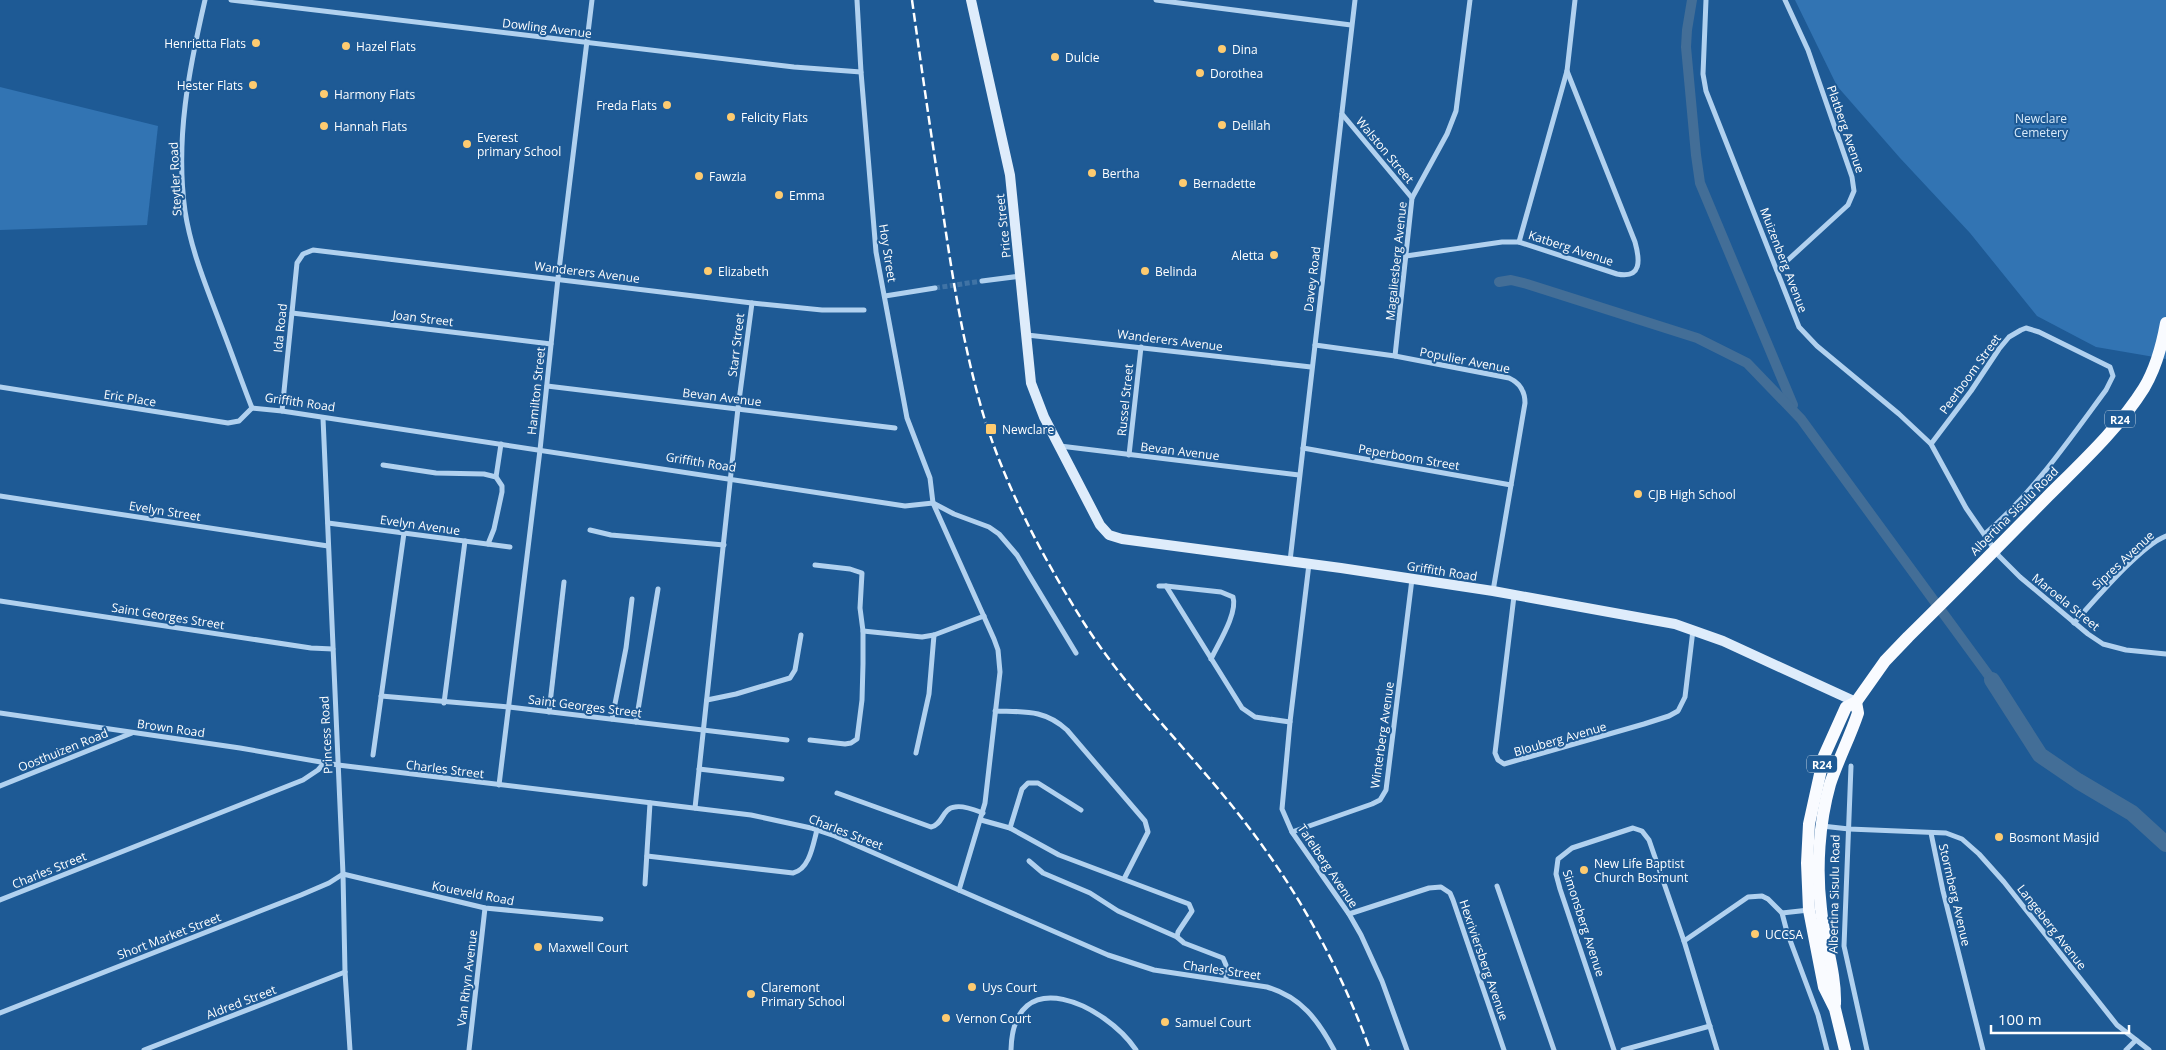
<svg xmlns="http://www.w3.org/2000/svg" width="2166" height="1050" viewBox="0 0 2166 1050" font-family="'Open Sans',sans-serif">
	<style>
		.green { fill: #3274b3 }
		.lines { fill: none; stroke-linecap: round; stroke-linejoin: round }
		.canal { stroke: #436e97; stroke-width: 10 }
		.river { stroke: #436e97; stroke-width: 16 }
		.street-tunnel { stroke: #4073a5; stroke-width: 5; stroke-dasharray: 5 2.5; stroke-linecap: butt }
		.street { stroke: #b1d1ef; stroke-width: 5 }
		.secondary { stroke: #deecfb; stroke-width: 10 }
		.primary { stroke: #f9fbff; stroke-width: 12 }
		.rail { stroke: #fff; stroke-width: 2.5; stroke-dasharray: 9 4; stroke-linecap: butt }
		.poi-dot { fill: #fecb70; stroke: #1e5a95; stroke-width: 2 }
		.labels { text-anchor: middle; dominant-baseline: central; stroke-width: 4; stroke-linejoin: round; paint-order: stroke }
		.shield { fill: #1e5a95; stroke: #bccedf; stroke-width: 1 }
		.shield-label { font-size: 11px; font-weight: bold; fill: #fff }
		.street-label { font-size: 12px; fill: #fff; stroke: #1e5a95 }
		.poi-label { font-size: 12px; fill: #fff; stroke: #1e5a95; text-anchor: start }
		.park-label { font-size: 12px; fill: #d7eafa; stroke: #1e5a95 }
	</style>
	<rect width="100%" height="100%" fill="#1e5a95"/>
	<g class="green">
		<path d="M1795,0H2166V359L2096,347L2037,316L1970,233L1900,158L1837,86Z"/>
		<path d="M0,87L158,126L147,225L0,230Z"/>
	</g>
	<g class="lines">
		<g class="canal">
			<path d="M1692,0L1687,30L1686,47L1696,155L1700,183L1793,405"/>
			<path d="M1499,282L1511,280L1527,284L1697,338L1747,363L1801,419L1992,680"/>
		</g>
		<path class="river" d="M1992,680L2040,755L2078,781L2132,813L2166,844"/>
		<path class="street-tunnel" d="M935,288L982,281"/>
		<g class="street">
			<path d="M205,0C189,69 175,139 185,211C191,250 206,286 220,323C231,351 241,380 252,408"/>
			<path d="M231,0L794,67L861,72"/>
			<path d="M857,0L861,72L876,252L907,418L930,478L933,503L994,639L998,650L1000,672L985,803L959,890"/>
			<path d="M1156,0L1351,25"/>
			<path d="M1706,0L1703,74L1706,91L1799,327L1817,346L1899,414L1931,444L1966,508L1999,556L2020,577L2088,634L2103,644L2126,650L2166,654"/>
			<path d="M1342,114L1412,198"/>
			<path d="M1519,242L1567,71L1575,0"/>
			<path d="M1406,256L1502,242H1519L1617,274C1642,279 1640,260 1635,242L1567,71"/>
			<path d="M1777,270L1848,205L1854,191L1852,177L1808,50L1785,0"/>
			<path d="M982,281L1021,276"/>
			<path d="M885,296L935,288"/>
			<path d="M292,313L551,344"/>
			<path d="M1027,335L1311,367"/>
			<path d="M1315,345L1395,356L1509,378C1520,383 1525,391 1525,403L1493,591"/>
			<path d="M1395,356L1412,198L1447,134L1456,111L1470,0"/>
			<path d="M547,386L895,428"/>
			<path d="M0,387L228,423L239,421L252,408"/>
			<path d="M252,408L282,411L905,506L933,503L954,514L989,527L999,534L1017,555L1076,653"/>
			<path d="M282,411L297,263L303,254L313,250L752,303L822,310H864"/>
			<path d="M323,418L343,874L345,972L350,1050"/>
			<path d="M1931,444L1971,391L1999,349L2009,337L2021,330L2026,328L2039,332L2110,367L2113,376L2106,390C2069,440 2033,493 1985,534"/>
			<path d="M1060,446L1299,475"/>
			<path d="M1303,448L1511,485"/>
			<path d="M1129,455L1141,347"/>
			<path d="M383,465L436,473L484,474L496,477L502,486V492L494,529L488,544"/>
			<path d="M496,477L501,444"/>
			<path d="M0,496L328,546"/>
			<path d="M328,523L510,547"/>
			<path d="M590,530L611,535L724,545"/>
			<path d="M1290,561L1355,0"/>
			<path d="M1309,564L1290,722L1282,809L1292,832L1349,914L1361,935L1382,981L1407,1050"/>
			<path d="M1159,586H1166L1242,708L1255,717L1290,722"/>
			<path d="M1166,586L1221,592L1233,597C1238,613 1218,644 1211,659"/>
			<path d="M1514,596L1495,753L1498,760L1504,764L1644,724L1669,716L1678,711L1685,697L1693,630"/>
			<path d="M0,601L311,648L333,649"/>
			<path d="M2074,623C2094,601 2141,545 2166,536"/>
			<path d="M863,631L922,637L934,635L984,616"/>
			<path d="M381,696L509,707L787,740"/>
			<path d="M707,700L736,694L790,678L795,670L801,635"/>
			<path d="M444,703L465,541"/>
			<path d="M995,711C1024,712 1044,709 1067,730L1145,821L1148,832L1124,879"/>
			<path d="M549,712L564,582"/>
			<path d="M0,713L240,748L338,765L751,815L811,828L835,836L1108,955L1154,970L1267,987C1301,997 1318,1020 1334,1050"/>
			<path d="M612,719L626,648L632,599"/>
			<path d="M636,722L658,589"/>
			<path d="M810,740L845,744L851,743L857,739L862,700L863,664V631L860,608L862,573L850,569L815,565"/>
			<path d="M916,753L929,694L934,635"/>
			<path d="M373,755L404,533"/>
			<path d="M1851,766L1844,946L1867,1050"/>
			<path d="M699,769L782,779"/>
			<path d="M499,785L540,450L558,278L592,0"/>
			<path d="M0,786L132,733"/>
			<path d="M837,793L931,827C943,825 942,808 955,807C963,805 975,810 983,813"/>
			<path d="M695,808L738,408L752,303"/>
			<path d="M981,820L1010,828L1059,855L1189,904L1192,911L1178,932L1177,937L1184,943L1223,958L1226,965V980"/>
			<path d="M1822,826L1849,829L1946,833L1962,839L1979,854L2004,882L2117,1025L2149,1050"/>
			<path d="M1010,828L1022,789L1028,783H1038L1081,810"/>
			<path d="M1292,832L1372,804L1380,800L1386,790L1412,579"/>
			<path d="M1931,833L1943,891L1983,1050"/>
			<path d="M647,856L793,873C810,869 813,844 817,830"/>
			<path d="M1029,861L1043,873L1090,893L1118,911L1177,937"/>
			<path d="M645,884L650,803"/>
			<path d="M1497,886L1554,1050"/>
			<path d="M0,900L303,780L318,770L325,762"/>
			<path d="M1782,913L1809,910"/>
			<path d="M1349,914L1429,888L1441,887L1450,893L1453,900L1504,1050"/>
			<path d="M1684,941L1748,897L1762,896L1768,899L1782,913L1787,932L1818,1015L1827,1050"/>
			<path d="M0,1013L301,895L329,883L343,874L485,908L601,919"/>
			<path d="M144,1050L345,972"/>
			<path d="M469,1050L485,908"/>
			<path d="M1011,1050C1013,960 1106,1005 1136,1050"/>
			<path d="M1614,1050L1560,889L1556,874L1558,859L1572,848L1633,828L1642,831L1649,840L1684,941L1717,1050"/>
			<path d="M1623,1050L1710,1026"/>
			<path d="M2126,1050L2136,1040"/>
		</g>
		<path class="secondary" d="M971,0L1010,175L1031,383L1044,417L1100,525L1109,535L1122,539L1341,568L1493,591L1675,624L1723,641L1856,702"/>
		<g class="primary">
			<path d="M1835,1004C1836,972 1824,941 1821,909C1816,869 1819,823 1830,784C1838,760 1850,737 1858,713L1856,702"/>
			<path d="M1845,1050L1835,1009L1824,987L1809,910L1807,863L1809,824L1824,756L1846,707L1856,702L1885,661L1908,637C1955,591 2002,543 2048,496C2081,463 2119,428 2144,388C2156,368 2162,345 2166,323"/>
		</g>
		<path class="rail" d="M912,0C921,64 930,128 940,192C951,268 962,343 984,417C1007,490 1043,558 1084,623C1132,698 1197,758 1250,829C1301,896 1341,970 1370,1050"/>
	</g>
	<g class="poi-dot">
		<circle cx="256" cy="43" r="5"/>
		<circle cx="346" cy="46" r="5"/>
		<circle cx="1222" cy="49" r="5"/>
		<circle cx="1055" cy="57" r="5"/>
		<circle cx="1200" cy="73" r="5"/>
		<circle cx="253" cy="85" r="5"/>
		<circle cx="324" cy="94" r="5"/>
		<circle cx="667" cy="105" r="5"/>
		<circle cx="731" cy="117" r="5"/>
		<circle cx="1222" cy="125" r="5"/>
		<circle cx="324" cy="126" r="5"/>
		<circle cx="467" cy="144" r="5"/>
		<circle cx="1092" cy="173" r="5"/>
		<circle cx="699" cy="176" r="5"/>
		<circle cx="1183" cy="183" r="5"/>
		<circle cx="779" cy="195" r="5"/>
		<circle cx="1274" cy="255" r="5"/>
		<circle cx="708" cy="271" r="5"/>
		<circle cx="1145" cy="271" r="5"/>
		<rect x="985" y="423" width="12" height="12" rx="2.5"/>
		<circle cx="1638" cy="494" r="5"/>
		<circle cx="1999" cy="837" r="5"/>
		<circle cx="1584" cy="870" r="5"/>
		<circle cx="1755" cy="934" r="5"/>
		<circle cx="538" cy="947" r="5"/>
		<circle cx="972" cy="987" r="5"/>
		<circle cx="751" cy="994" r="5"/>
		<circle cx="946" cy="1018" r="5"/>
		<circle cx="1165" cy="1022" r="5"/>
	</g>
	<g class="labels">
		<g class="shield">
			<rect x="2105" y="410.5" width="30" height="17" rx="4"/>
			<rect x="1807" y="755.5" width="30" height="17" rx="4"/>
		</g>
		<g class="shield-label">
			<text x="2120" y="419">R24</text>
			<text x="1822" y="764">R24</text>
		</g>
		<g class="street-label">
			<text transform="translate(547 28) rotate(7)">Dowling Avenue</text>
			<text transform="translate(1846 129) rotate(71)">Platberg Avenue</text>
			<text transform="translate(1385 150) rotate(50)">Walston Street</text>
			<text transform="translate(175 179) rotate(-93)">Steytler Road</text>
			<text transform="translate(1003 226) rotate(-96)">Price Street</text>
			<text transform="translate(1571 248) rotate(18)">Katberg Avenue</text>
			<text transform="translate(888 253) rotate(81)">Hoy Street</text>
			<text transform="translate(1784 260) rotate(69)">Muizenberg Avenue</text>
			<text transform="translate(1396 261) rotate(-84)">Magaliesberg Avenue</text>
			<text transform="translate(587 272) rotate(7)">Wanderers Avenue</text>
			<text transform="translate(1312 279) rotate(-83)">Davey Road</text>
			<text transform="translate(423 318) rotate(7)">Joan Street</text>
			<text transform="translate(280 328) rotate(-84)">Ida Road</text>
			<text transform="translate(1170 340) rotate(7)">Wanderers Avenue</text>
			<text transform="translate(736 345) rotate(-83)">Starr Street</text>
			<text transform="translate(1465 360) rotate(11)">Populier Avenue</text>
			<text transform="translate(1970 374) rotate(-54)">Peerboom Street</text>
			<text transform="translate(536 391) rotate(-84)">Hamilton Street</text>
			<text transform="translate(722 397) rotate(7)">Bevan Avenue</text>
			<text transform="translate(130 398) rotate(9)">Eric Place</text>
			<text transform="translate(1125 400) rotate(-84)">Russel Street</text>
			<text transform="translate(300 402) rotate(8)">Griffith Road</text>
			<text transform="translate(1180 451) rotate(7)">Bevan Avenue</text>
			<text transform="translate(1409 457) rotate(10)">Peperboom Street</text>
			<text transform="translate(701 462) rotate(9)">Griffith Road</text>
			<text transform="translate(165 511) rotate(9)">Evelyn Street</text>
			<text transform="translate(2014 511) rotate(-45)">Albertina Sisulu Road</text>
			<text transform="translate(420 525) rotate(8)">Evelyn Avenue</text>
			<text transform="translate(2123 560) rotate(-43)">Sipres Avenue</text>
			<text transform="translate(1442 571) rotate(9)">Griffith Road</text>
			<text transform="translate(2066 602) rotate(39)">Maroela Street</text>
			<text transform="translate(168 616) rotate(9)">Saint Georges Street</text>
			<text transform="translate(585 706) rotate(7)">Saint Georges Street</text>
			<text transform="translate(171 728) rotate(8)">Brown Road</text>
			<text transform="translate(326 735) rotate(-93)">Princess Road</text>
			<text transform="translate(1382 735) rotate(-82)">Winterberg Avenue</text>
			<text transform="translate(1560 739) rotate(-16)">Blouberg Avenue</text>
			<text transform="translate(63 750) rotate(-22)">Oosthuizen Road</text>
			<text transform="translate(445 769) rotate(7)">Charles Street</text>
			<text transform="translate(846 832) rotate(21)">Charles Street</text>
			<text transform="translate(1328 866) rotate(56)">Tafelberg Avenue</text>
			<text transform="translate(49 870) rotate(-22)">Charles Street</text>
			<text transform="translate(473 893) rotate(11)">Koueveld Road</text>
			<text transform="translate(1834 894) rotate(-89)">Albertina Sisulu Road</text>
			<text transform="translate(1955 895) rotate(77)">Stormberg Avenue</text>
			<text transform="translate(1584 923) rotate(72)">Simonsberg Avenue</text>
			<text transform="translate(2052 927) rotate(52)">Langeberg Avenue</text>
			<text transform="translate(169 936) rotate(-21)">Short Market Street</text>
			<text transform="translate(1484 960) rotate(71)">Hexriviersberg Avenue</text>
			<text transform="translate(1222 970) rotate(8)">Charles Street</text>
			<text transform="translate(467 978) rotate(-83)">Van Rhyn Avenue</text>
			<text transform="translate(241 1002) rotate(-21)">Aldred Street</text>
		</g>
		<g class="poi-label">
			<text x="246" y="43" text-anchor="end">Henrietta Flats</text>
			<text x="356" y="46">Hazel Flats</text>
			<text x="1232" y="49">Dina</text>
			<text x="1065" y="57">Dulcie</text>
			<text x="1210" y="73">Dorothea</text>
			<text x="243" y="85" text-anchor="end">Hester Flats</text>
			<text x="334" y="94">Harmony Flats</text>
			<text x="657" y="105" text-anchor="end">Freda Flats</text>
			<text x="741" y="117">Felicity Flats</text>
			<text x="1232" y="125">Delilah</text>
			<text x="334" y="126">Hannah Flats</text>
			<text x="477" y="137">Everest<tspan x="477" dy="14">primary School</tspan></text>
			<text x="1102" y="173">Bertha</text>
			<text x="709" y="176">Fawzia</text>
			<text x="1193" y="183">Bernadette</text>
			<text x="789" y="195">Emma</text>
			<text x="1264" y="255" text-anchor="end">Aletta</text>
			<text x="718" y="271">Elizabeth</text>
			<text x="1155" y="271">Belinda</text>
			<text x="1002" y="429">Newclare</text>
			<text x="1648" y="494">CJB High School</text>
			<text x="2009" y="837">Bosmont Masjid</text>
			<text x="1594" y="863">New Life Baptist<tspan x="1594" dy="14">Church Bosmunt</tspan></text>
			<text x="1765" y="934">UCCSA</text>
			<text x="548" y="947">Maxwell Court</text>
			<text x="761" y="987">Claremont<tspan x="761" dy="14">Primary School</tspan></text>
			<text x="982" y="987">Uys Court</text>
			<text x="956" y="1018">Vernon Court</text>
			<text x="1175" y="1022">Samuel Court</text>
		</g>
		<g class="park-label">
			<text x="2041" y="118">Newclare<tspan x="2041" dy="14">Cemetery</tspan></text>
		</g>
	</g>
	<path d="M1991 1025v8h138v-8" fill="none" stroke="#ffffff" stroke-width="2.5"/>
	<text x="1998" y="1025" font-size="15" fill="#ffffff" stroke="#1e5a95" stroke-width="4" paint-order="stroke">100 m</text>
</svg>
